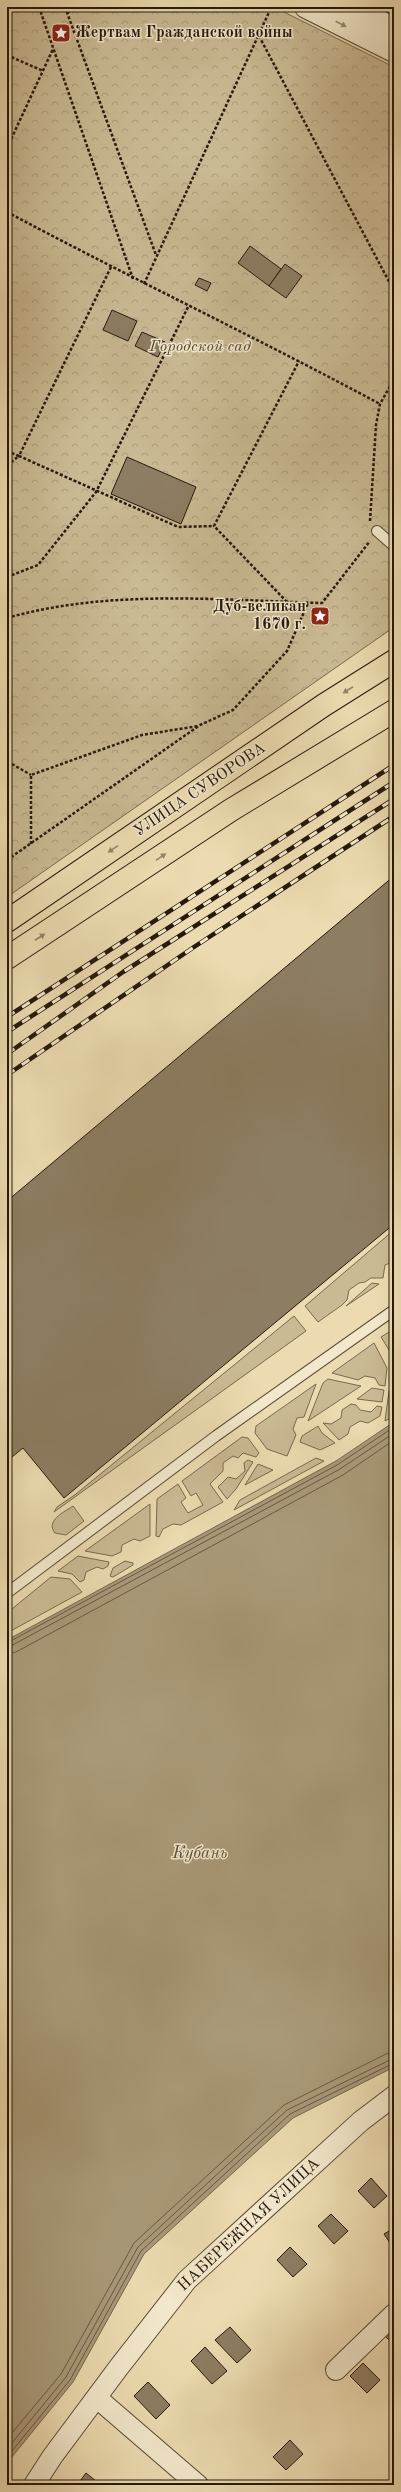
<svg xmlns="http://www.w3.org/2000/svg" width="401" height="2492" viewBox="0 0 401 2492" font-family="'Old Standard TT',serif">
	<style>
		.grass { fill: #caba94; stroke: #786950 }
		.forest { fill: url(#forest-crowns); stroke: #786950 }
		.water { fill: #a99979; stroke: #75654e }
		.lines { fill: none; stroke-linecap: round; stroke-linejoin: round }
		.shore { stroke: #685843; stroke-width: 1 }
		.building { fill: #8d7d62; stroke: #26180d }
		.service-casing { stroke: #584936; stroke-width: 12 }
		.minor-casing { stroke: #584936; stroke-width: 22 }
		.tertiary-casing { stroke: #584936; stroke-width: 24 }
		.primary-casing { stroke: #26180d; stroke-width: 24 }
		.path { stroke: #26180d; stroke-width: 2.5; stroke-dasharray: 3 2; stroke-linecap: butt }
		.service { stroke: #f3e8cc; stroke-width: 10 }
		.minor { stroke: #f3e8cc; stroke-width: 20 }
		.tertiary { stroke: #f3e8cc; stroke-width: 22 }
		.primary { stroke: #ecdbb0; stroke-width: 22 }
		.rail-casing { stroke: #26180d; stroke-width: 4.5 }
		.rail { stroke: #f3e8cc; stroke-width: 3; stroke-dasharray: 9; stroke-linecap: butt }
		.oneway { fill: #978a76 }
		.oneway2 { fill: #938367 }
		.labels { text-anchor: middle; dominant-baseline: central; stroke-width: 3; stroke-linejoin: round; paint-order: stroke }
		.poi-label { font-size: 16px; font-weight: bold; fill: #26180d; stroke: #f3e8cc; text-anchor: start }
		.park-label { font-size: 16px; font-style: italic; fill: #574936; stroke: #f3e8cc }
		.street-label { font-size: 16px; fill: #26180d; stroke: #f3e8cc }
		.water-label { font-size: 17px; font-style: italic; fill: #5a4c38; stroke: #f3e8cc }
	</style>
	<defs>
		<pattern id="forest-crowns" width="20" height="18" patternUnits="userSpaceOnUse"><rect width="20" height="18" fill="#caba94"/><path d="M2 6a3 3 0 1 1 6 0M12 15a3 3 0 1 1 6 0" fill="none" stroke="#ad9f7e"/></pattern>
	</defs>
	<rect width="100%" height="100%" fill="#ecdbb0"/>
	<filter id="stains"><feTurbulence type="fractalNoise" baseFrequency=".005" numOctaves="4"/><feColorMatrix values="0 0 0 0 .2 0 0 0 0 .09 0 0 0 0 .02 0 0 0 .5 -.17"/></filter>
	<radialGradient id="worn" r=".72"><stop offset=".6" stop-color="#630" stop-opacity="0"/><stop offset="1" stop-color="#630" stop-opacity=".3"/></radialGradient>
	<g class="grass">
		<path d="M394,1230V1251L391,1254L390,1263L385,1265L383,1278H371L365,1282L359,1283L349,1290L347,1300L342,1305L318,1322L305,1306Z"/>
		<path d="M372,1283L379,1284L346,1306Z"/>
		<path d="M294,1316L306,1331L54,1512L57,1507L76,1494Z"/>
		<path d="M394,1329V1358L381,1337Z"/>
		<path d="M374,1343L387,1368L385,1386L379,1385L375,1378L365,1376L358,1380L332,1373Z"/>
		<path d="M393,1364H394V1387L390,1386Z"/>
		<path d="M328,1379L361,1386L308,1421L323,1383Z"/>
		<path d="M316,1384L304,1417L297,1418L293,1429L296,1435L287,1456L267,1449L255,1433L256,1426Z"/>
		<path d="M372,1388L384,1390L382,1402L357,1399Z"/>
		<path d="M389,1391L394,1392V1416L385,1421Z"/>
		<path d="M351,1404L356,1405L360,1410L371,1412L377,1406L382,1407L380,1416L368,1423L360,1421L350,1427L348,1434L339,1440L323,1423L331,1424L341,1418L342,1410Z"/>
		<path d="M318,1426L322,1433L335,1443L320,1450L300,1442L302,1436Z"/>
		<path d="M242,1437L248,1438L259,1453L256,1457L243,1453L238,1458L233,1456L223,1463V1471L210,1484L223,1502L181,1525L173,1524L163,1529L159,1537L156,1536L157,1499L178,1484L186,1498L181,1502L188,1513L203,1505L196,1493L191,1496L182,1481Z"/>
		<path d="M316,1458L324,1461L234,1510L240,1500Z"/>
		<path d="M248,1460L253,1462L236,1489L227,1499L218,1487L228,1477L236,1479L245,1471L244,1463Z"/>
		<path d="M258,1464L273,1470L245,1485Z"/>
		<path d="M150,1504V1536L140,1541L134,1539L122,1545L121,1552L112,1556L85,1551Z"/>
		<path d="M73,1506L84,1521L66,1535L55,1533C45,1521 64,1512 73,1506Z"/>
		<path d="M78,1556L109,1562L108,1566L103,1569L97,1567L86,1572L84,1580L80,1582L72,1574L58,1571Z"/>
		<path d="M125,1561L133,1563V1565L113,1577L110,1576L113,1568Z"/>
		<path d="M51,1577L70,1579L82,1592L7,1633V1613Z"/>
	</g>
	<path class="forest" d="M7,7H274L394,67V627L7,897Z"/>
	<path class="water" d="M394,1422V2067L293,2118L144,2254L73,2382L7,2463V1640L336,1461Z"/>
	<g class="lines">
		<g class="shore">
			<path d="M7,1643L337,1465L394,1427"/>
			<path d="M7,1648L340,1469L394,1433"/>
			<path d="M7,1654L16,1652L343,1475L394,1440"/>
			<path d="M7,2439L61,2374L134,2243L284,2105L386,2054L394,2052"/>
			<path d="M7,2449L66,2377L138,2247L287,2110L394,2058"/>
			<path d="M7,2457L70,2380L141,2251L290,2114L394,2063"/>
		</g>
	</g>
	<g class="building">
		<path d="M250,246L281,269L269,286L238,263Z"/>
		<path d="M285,264L302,276L286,298L269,286Z"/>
		<path d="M199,278L211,283L207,291L195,285Z"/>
		<path d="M112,310L137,321L128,341L103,330Z"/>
		<path d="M142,332L165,342L158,357L135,346Z"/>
		<path d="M127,457L196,487L181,524L111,494Z"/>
		<path d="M394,876V1224L64,1498L23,1448L7,1461V1201Z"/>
		<path d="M371,2178L387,2196L374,2208L358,2191Z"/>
		<path d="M331,2214L348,2231L334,2244L318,2226Z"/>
		<path d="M394,2228V2249L384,2234Z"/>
		<path d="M290,2247L307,2264L293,2277L277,2260Z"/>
		<path d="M230,2327L251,2350L237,2363L215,2340Z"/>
		<path d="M394,2327V2345L385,2336Z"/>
		<path d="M205,2347L227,2371L212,2384L191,2361Z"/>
		<path d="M363,2363L380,2380L367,2393L350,2376Z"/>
		<path d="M148,2382L170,2405L156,2419L134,2396Z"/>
		<path d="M290,2440L303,2454L286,2470L273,2457Z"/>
		<path d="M86,2473L101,2485H77Z"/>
	</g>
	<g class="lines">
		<defs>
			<g id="service">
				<path d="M377,531L394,546"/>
				<path d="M7,1593L216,1436L394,1310"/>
			</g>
			<g id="minor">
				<path d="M336,2370L394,2314"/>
				<path d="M97,2398L198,2485"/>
				<path d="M34,2485L52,2457L119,2367L187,2280L361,2121L394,2096"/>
			</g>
			<g id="tertiary">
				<path d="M306,7L394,51"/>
				<path d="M351,7L394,29"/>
			</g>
			<g id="primary">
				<path d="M7,921L324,705L394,661"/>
				<path d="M7,958L231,810L394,711"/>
			</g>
		</defs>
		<use href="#service" class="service-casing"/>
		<use href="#minor" class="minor-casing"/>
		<use href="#tertiary" class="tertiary-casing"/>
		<use href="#primary" class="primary-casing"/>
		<g class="path">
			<path d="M39,7L133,279"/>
			<path d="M65,7L156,255"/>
			<path d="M67,13L77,7"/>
			<path d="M259,36L394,291"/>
			<path d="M7,55L43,71"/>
			<path d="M7,148L53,49"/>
			<path d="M7,212C131,278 257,338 380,404"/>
			<path d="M111,267L19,456L178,527L214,526"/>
			<path d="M144,284L271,8"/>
			<path d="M7,451L19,456"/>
			<path d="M7,465L19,456"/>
			<path d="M370,521L376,425L380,404L394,379"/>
			<path d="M7,577L38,565L96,492L189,305"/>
			<path d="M287,602L214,526L299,361"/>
			<path d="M7,618C109,589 217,600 322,603L370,541"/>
			<path d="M7,764H12L31,775"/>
			<path d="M31,844V775L142,735L198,726"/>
			<path d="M7,860L200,725L233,710L287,651L308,603"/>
		</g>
		<use href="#service" class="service"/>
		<use href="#minor" class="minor"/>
		<use href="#tertiary" class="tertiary"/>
		<use href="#primary" class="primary"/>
		<defs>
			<g id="rail">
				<path d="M7,1017L394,765"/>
				<path d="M7,1032L394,782"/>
				<path d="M7,1054L123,972L394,799"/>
				<path d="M7,1075L194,947L394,816"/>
			</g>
		</defs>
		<use href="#rail" class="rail-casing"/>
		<use href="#rail" class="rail"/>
	</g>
	<defs><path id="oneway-solid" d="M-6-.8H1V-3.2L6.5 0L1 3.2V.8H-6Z"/></defs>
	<use class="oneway" href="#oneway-solid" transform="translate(341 24) rotate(27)"/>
	<g class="oneway2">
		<use href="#oneway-solid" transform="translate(348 690) rotate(147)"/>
		<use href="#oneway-solid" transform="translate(113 849) rotate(146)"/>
		<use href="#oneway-solid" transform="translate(161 857) rotate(-34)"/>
		<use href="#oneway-solid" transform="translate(40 937) rotate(-33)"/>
	</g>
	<defs>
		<symbol id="sight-square" viewBox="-11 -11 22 22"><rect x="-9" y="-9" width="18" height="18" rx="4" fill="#8f2418" stroke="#f3e8cc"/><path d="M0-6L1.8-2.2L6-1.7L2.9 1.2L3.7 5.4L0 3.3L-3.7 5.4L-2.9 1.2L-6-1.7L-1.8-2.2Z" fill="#fff"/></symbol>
	</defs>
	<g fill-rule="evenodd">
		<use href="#sight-square" x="50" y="22" width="22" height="22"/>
		<use href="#sight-square" x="309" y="605" width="22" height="22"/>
	</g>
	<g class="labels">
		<g class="poi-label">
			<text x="75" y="33">Жертвам Гражданской войны</text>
			<text x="306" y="607" text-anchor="end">Дуб-великан<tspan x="306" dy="18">1670 г.</tspan></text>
		</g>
		<g class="park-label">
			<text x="200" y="347">Городской сад</text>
		</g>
		<g class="street-label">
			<text transform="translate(200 790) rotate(-34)">УЛИЦА СУВОРОВА</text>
			<text transform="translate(249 2225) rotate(-43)">НАБЕРЕЖНАЯ УЛИЦА</text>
		</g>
		<g class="water-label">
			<text x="200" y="1853">Кубань</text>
		</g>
	</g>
	<rect width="401" height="2492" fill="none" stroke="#ecdbb0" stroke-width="24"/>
	<rect x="8" y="8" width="385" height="2476" fill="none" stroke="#26180d" stroke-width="2"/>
	<rect x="12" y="12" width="377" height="2468" fill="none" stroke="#26180d"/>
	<rect width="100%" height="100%" filter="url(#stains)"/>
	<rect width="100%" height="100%" fill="url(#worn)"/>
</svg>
